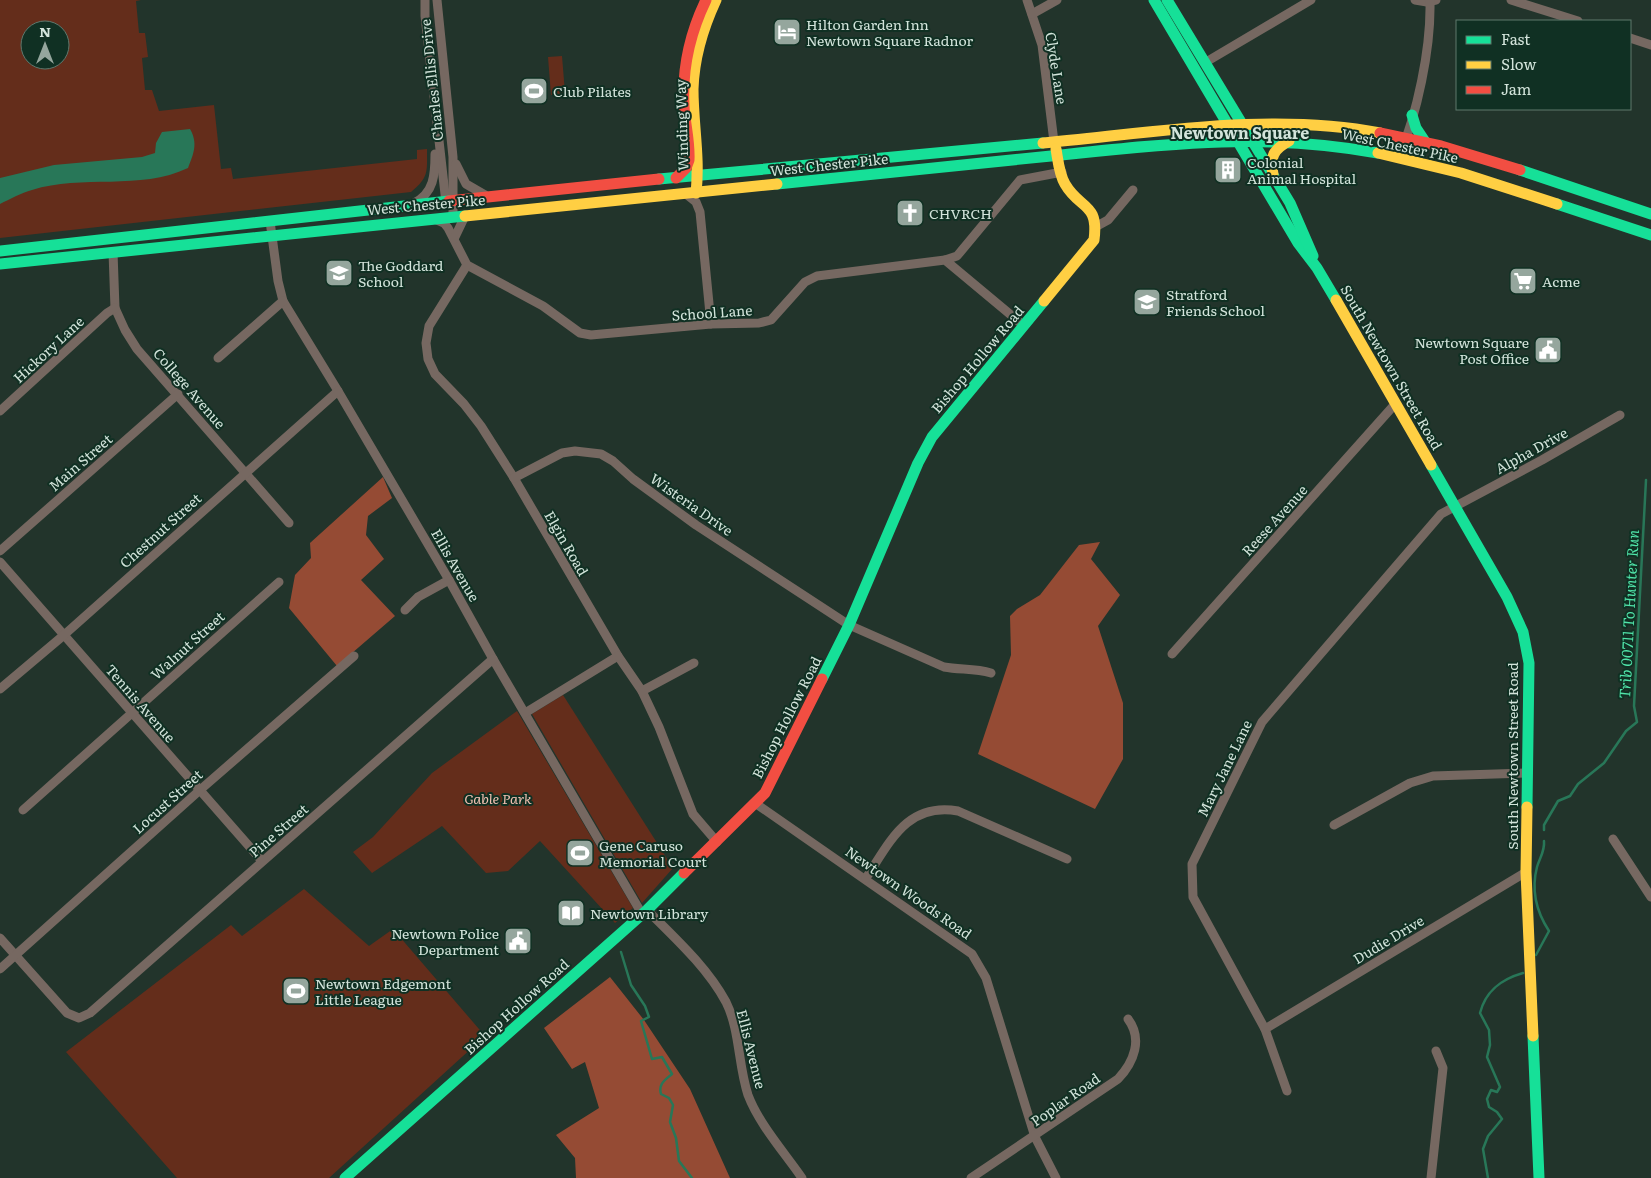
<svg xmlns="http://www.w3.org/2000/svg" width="1651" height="1178" viewBox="0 0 1651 1178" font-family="Literata,serif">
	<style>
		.green { fill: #642d1b; fill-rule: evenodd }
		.forest { fill: #954b34 }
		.water { fill: #287758 }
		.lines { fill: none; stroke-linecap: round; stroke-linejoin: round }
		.stream { stroke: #287758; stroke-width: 2.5 }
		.street { stroke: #766861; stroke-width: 9 }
		.fast { stroke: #16e098; stroke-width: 11 }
		.slow { stroke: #ffcf43; stroke-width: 11 }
		.jam { stroke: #f24e42; stroke-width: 11 }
		.labels { text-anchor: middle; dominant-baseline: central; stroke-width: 4; stroke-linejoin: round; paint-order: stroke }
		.poi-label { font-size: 14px; fill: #d3e4db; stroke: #103023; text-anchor: start }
		.street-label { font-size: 14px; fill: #d3e4db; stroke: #103023 }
		.park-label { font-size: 14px; font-style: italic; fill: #f2c0b1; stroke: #103023 }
		.water-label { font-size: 15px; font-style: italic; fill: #50e4a9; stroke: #103023 }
		.quarter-label { font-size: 16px; font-weight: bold; fill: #d3e4db; stroke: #103023 }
	</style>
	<rect width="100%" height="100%" fill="#22342b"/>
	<g class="green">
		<path d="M0,0H141L136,1L139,33H145L148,57L142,58L145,90H152L159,111L214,105L221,169L231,168L233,179L417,159V150L427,149C427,172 429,177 411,192L0,238ZM30,30H60V60H30Z"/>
		<path d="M562,56L565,93L551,95L548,57Z"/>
		<path d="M563,695L673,868L642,903L532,714Z"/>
		<path d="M517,711L633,908L615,923L540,841L508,871L486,873L442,826L372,873L353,852L373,837L432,773Z"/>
		<path d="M304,889L369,946L393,929L485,1036L329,1178H177L66,1052L231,925L242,936Z"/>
	</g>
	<g class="forest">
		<path d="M383,477L392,498L368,516L366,535L384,559L361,580L395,616L337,666L289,608L295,575L311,558L310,543Z"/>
		<path d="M1100,542L1091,559L1120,595L1098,626L1123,703V759L1095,809L978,754L1011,655L1010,616L1017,609L1040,595L1079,545Z"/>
		<path d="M610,977L644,1020L690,1089L730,1178H576L575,1158L556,1135L599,1108L585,1062L572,1069L544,1028Z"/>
	</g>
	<path class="water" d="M190,129C198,143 194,153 188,168C140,191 82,174 32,190C21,193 10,199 0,204V178L54,165L142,157L155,153L156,143L162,132Z"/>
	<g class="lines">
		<g class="stream">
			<path d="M1544,830V825L1558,801L1570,796L1578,784L1604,763L1626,731L1637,722L1634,706L1646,480"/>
			<path d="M621,952L631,985L645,1006L649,1017L641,1021L652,1059L662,1057L672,1074C665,1080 658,1084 661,1094L669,1098L673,1105L670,1122L676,1138L679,1161L692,1178"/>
			<path d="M1536,955L1549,931C1536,911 1531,890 1537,867C1540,857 1545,851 1544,841"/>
			<path d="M1488,1178L1483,1149L1488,1136L1502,1119L1497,1112L1489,1107L1487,1099L1491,1090L1497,1092L1500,1087L1487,1057L1490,1045L1489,1030L1480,1013C1486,990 1502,979 1523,973"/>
		</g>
		<g class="street">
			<path d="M425,0V16L446,203"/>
			<path d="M437,0L453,157V217"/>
			<path d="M1027,0L1042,45L1054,142"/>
			<path d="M1415,0L1427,2L1436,0"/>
			<path d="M1511,0L1578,21"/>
			<path d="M1032,14L1057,0"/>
			<path d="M1630,38L1651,45"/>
			<path d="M1206,62L1311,0"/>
			<path d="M1399,157C1417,114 1431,49 1430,2"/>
			<path d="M456,164L466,184L485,195"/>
			<path d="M686,194L696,202L700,212L711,324"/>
			<path d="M414,203C434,193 435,175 435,154"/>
			<path d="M437,220L444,223L448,228L467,265L543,306L580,333L591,335L711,324L759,323L771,320L805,282L817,276L945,260L1024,326"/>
			<path d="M270,221L278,281L283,301L338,391L449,580L493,659L642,914"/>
			<path d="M1097,226L1108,220L1133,190"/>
			<path d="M454,239L465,216"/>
			<path d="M113,252L115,308L125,330L137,349L289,523"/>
			<path d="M945,260L957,256L1020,180L1062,172"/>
			<path d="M467,265L429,326L426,343L428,359L435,374L464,404L481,426L514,478L618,656L642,691L659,727L693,814L717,842"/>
			<path d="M218,358L283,301"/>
			<path d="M0,411L107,313L115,308"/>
			<path d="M514,478L562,453L575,451L601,454L613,461L633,479L696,525L849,625L944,667C960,670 975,668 991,673"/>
			<path d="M0,551L178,394"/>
			<path d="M0,562L262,861"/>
			<path d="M405,610L418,597L449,580"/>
			<path d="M1172,654L1396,403"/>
			<path d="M0,689L64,635L338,391"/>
			<path d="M642,691L694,663"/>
			<path d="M525,713L618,656"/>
			<path d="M755,803L972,954L986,978L1035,1137L1056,1178"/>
			<path d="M23,810L279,582"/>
			<path d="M1334,825L1410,783L1433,776L1528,773"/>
			<path d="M1613,839L1651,897"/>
			<path d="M866,878C890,842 907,802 958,811L1067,859"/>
			<path d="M647,910C675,938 707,967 726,1002C740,1030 738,1065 748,1095C759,1124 784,1152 802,1178"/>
			<path d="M0,938L67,1013L79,1018L90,1013L493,659"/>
			<path d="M0,969L200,790L354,656"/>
			<path d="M1265,1029L1526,872"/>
			<path d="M1287,1091L1265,1029L1193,897L1192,864L1262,722L1441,514L1542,460L1620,415"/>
			<path d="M971,1178L1118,1079C1134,1062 1143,1039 1128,1019"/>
			<path d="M1431,1178L1443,1068L1436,1051"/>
		</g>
		<g class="fast">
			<path d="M1154,0L1298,243L1317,268L1336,300"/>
			<path d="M1167,0L1290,203L1313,256"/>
			<path d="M1412,115L1416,128L1426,143"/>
			<path d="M1520,170L1651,214"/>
			<path d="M659,179L1043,143"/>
			<path d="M777,184C868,175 960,165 1051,156C1165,144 1264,132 1378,153"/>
			<path d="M1557,204L1651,235"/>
			<path d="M0,251L449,201"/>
			<path d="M0,264L465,216"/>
			<path d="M1431,465L1507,597L1523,632L1529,663L1527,807"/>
			<path d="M822,679L849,625L918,463L932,437L1044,301"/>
			<path d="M1533,1036L1539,1178"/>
			<path d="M345,1178L647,910L684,873"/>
		</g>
		<g class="slow">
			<path d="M1043,143C1152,133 1271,112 1380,133"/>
			<path d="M1378,153L1461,173L1557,204"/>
			<path d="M1273,174C1269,157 1274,149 1289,141"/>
			<path d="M696,193C700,158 693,124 693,89C694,58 703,28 716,0"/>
			<path d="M465,216L777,184"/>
			<path d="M1336,300L1431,465"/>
			<path d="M1044,301L1094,240C1099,202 1080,210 1065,184C1059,174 1058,160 1056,149"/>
			<path d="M1527,807L1526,872L1533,1036"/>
		</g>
		<g class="jam">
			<path d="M1380,133L1441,146L1520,170"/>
			<path d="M676,178L686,168L689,160C690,142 685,124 684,106C682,69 690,33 706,0"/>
			<path d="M449,201L659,179"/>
			<path d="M684,873L765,793L822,679"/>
		</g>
	</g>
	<defs>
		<symbol id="hotel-square" viewBox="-11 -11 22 22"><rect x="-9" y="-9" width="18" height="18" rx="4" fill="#95a69d" stroke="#103023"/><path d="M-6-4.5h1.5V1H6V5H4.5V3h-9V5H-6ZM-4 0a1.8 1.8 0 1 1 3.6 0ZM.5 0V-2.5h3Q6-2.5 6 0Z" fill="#fff"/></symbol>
		<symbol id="stadium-square" viewBox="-11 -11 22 22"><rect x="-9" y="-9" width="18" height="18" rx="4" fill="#95a69d" stroke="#103023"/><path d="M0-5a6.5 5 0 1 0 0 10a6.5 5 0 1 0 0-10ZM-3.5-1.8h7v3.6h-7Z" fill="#fff"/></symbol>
		<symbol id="building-square" viewBox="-11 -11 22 22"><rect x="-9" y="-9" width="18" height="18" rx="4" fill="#95a69d" stroke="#103023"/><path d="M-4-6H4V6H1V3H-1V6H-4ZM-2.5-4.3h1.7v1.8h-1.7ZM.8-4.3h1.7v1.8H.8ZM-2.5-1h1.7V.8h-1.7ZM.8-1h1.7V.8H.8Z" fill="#fff"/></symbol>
		<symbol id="church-square" viewBox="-11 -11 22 22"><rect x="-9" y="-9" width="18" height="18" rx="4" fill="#95a69d" stroke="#103023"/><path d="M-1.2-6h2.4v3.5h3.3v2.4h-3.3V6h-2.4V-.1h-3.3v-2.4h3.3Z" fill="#fff"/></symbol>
		<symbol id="school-square" viewBox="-11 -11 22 22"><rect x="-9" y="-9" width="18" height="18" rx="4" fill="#95a69d" stroke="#103023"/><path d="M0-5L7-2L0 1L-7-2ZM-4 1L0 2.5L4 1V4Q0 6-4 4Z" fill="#fff"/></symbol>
		<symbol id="supermarket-square" viewBox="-11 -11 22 22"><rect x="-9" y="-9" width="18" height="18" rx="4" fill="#95a69d" stroke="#103023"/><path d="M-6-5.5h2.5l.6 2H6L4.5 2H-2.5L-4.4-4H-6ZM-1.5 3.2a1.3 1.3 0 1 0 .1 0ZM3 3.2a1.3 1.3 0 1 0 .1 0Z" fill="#fff"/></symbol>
		<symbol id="civic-square" viewBox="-11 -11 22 22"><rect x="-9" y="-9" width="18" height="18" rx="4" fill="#95a69d" stroke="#103023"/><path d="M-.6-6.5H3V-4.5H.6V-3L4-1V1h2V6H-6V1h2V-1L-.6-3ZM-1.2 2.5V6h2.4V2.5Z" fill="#fff"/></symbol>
		<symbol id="library-square" viewBox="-11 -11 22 22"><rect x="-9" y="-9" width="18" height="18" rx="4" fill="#95a69d" stroke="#103023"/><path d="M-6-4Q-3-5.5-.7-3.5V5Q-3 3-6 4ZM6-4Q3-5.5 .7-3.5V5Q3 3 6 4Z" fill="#fff"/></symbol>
	</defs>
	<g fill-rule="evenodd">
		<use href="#hotel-square" x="771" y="16" width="32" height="32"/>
		<use href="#stadium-square" x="518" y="75" width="32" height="32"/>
		<use href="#building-square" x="1212" y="154" width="32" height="32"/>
		<use href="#church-square" x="894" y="197" width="32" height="32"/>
		<use href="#school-square" x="323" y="257" width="32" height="32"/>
		<use href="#supermarket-square" x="1507" y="265" width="32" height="32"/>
		<use href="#school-square" x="1131" y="286" width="32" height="32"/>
		<use href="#civic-square" x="1532" y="334" width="32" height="32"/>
		<use href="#stadium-square" x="564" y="837" width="32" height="32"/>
		<use href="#library-square" x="555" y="897" width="32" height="32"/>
		<use href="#civic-square" x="502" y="925" width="32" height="32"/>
		<use href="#stadium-square" x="280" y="975" width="32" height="32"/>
	</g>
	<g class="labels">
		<g class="poi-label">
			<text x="806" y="24">Hilton Garden Inn<tspan x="806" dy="16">Newtown Square Radnor</tspan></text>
			<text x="553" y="91">Club Pilates</text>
			<text x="1247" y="162">Colonial<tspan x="1247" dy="16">Animal Hospital</tspan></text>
			<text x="929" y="213">CHVRCH</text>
			<text x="358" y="265">The Goddard<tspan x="358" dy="16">School</tspan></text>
			<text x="1542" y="281">Acme</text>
			<text x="1166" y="294">Stratford<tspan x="1166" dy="16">Friends School</tspan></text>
			<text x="1529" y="342" text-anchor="end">Newtown Square<tspan x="1529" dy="16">Post Office</tspan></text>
			<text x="599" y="845">Gene Caruso<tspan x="599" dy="16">Memorial Court</tspan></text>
			<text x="590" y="913">Newtown Library</text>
			<text x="499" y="933" text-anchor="end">Newtown Police<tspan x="499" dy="16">Department</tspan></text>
			<text x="315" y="983">Newtown Edgemont<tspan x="315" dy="16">Little League</tspan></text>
		</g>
		<g class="street-label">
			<text transform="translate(1057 68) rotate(81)">Clyde Lane</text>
			<text transform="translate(431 80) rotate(-96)">Charles Ellis Drive</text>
			<text transform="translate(681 125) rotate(-92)">Winding Way</text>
			<text transform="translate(1400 145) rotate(12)">West Chester Pike</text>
			<text transform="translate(829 164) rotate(-6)">West Chester Pike</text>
			<text transform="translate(426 204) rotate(-5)">West Chester Pike</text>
			<text transform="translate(712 312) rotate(-4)">School Lane</text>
			<text transform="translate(48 349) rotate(-43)">Hickory Lane</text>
			<text transform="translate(977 359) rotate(-50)">Bishop Hollow Road</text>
			<text transform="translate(1392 367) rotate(60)">South Newtown Street Road</text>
			<text transform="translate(190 388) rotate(49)">College Avenue</text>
			<text transform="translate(1531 450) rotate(-29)">Alpha Drive</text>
			<text transform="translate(80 462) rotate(-41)">Main Street</text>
			<text transform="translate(692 504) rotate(35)">Wisteria Drive</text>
			<text transform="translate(1274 520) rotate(-48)">Reese Avenue</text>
			<text transform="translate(160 530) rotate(-42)">Chestnut Street</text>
			<text transform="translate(567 543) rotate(60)">Elgin Road</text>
			<text transform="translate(456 565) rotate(60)">Ellis Avenue</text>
			<text transform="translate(187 645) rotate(-42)">Walnut Street</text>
			<text transform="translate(141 703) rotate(49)">Tennis Avenue</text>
			<text transform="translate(786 717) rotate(-63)">Bishop Hollow Road</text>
			<text transform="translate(1512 756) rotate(-90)">South Newtown Street Road</text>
			<text transform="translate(1224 768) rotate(-64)">Mary Jane Lane</text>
			<text transform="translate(167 801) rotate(-42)">Locust Street</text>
			<text transform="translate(278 830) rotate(-41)">Pine Street</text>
			<text transform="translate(909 892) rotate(35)">Newtown Woods Road</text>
			<text transform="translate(1388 939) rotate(-31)">Dudie Drive</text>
			<text transform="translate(516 1006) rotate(-42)">Bishop Hollow Road</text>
			<text transform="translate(752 1049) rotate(76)">Ellis Avenue</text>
			<text transform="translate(1065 1099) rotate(-35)">Poplar Road</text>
		</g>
		<g class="park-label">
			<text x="498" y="798">Gable Park</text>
		</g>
		<g class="water-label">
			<text transform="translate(1628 614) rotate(-87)">Trib 00711 To Hunter Run</text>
		</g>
		<g class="quarter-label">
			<text x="1240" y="132">Newtown Square</text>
		</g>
	</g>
	<rect x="1456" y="20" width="175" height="90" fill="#103023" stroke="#5e786d"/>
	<rect x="1466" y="36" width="25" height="8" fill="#16e098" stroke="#5e786d"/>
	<text x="1501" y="45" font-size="15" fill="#d3e4db">Fast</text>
	<rect x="1466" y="61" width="25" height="8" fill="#ffcf43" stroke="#5e786d"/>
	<text x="1501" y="70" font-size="15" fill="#d3e4db">Slow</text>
	<rect x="1466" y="86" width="25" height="8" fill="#f24e42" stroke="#5e786d"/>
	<text x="1501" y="95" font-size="15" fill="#d3e4db">Jam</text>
	<g transform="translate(45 45)"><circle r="24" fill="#103023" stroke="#5e786d"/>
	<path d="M0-4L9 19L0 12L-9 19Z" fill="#95a69d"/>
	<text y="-8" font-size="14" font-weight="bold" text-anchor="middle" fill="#d3e4db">N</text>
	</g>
</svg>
